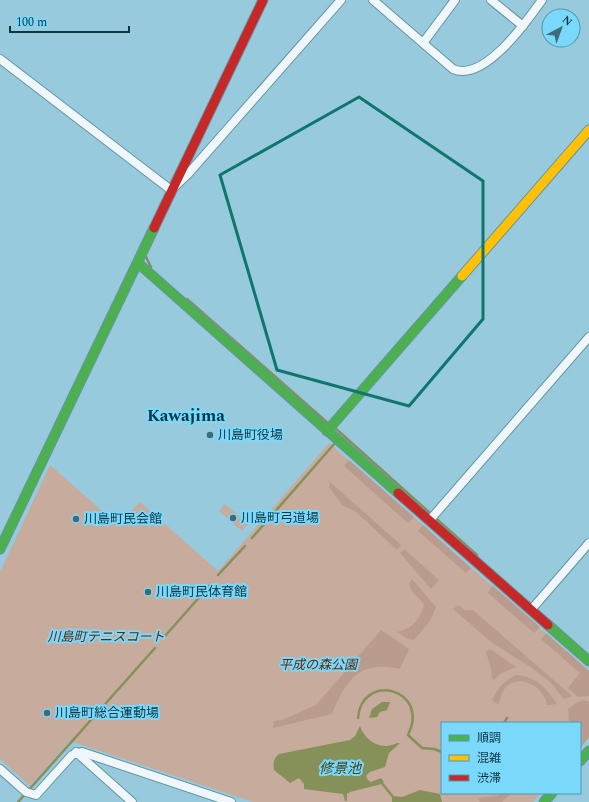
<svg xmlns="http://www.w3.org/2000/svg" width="589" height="802" viewBox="0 0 589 802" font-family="Spectral,'Noto Sans JP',serif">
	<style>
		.green { fill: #c7ab9d }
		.forest { fill: #b99c8e }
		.water { fill: #86915a }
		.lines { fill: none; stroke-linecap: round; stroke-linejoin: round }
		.stream { stroke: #86915a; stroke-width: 2.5 }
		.street-casing { stroke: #6894a2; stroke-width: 10 }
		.fast-casing { stroke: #6894a2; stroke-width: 11 }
		.slow-casing { stroke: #6894a2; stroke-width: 11 }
		.jam-casing { stroke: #6894a2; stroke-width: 11 }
		.street { stroke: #eff7fa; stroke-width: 8 }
		.fast { stroke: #4caf50; stroke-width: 9 }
		.slow { stroke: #ffc107; stroke-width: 9 }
		.jam { stroke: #c62828; stroke-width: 9 }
		.marked { fill: none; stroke: #0f766e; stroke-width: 3; stroke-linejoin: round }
		.poi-dot { fill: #3e6a7a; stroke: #7ad8fa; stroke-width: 1.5 }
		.labels { text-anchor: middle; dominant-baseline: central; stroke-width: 4; stroke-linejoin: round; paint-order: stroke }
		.poi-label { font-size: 13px; fill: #0e3745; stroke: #7ad8fa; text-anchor: start }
		.park-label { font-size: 13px; font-style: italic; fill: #622606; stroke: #7ad8fa }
		.water-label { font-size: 14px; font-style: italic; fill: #464215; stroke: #7ad8fa }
		.district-label { font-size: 17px; font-weight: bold; fill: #003747; stroke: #7ad8fa }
	</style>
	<rect width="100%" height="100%" fill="#97cadd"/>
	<g class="green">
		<path d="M329,443L589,671V737L580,748V723H442V793H541L533,802H253L70,741L30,786L0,759V572L50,465L118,525L140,502L218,571Z"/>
		<path d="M225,504L248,524L242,531L219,511Z"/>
	</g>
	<g class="forest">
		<path d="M349,460L414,517L408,523L344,466Z"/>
		<path d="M330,482L401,545L397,550L355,511L342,505L329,487Z"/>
		<path d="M423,525L471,568L466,573L418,531Z"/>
		<path d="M404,549L439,580L431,589L400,553Z"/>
		<path d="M412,579L436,607L430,621L414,640L408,639L397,632C413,628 420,620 424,604L411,590L409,583Z"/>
		<path d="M493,586L540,627L534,633L488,593Z"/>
		<path d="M458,605L465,610H473L572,696L564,699L550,682L532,668L491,642L453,609Z"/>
		<path d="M381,630L409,649L400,669C359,660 346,680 332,714L273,728L274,721L282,720L316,705Z"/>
		<path d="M546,633L589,671V696L578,697L568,688L580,673L541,639Z"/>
		<path d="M490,649L516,667L500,674L494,680L492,679L491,668L486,652Z"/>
		<path d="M517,675C537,677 546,688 557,704L547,705C544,682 503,666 499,705L492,700C498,688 504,680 517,675Z"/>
		<path d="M584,700L589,702V737L580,748V723H569L568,709L576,703Z"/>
		<path d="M500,793H512L502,802H480L477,798L497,796Z"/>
	</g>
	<g class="water">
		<path d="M382,702H390L387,710L380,712L377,717L369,718L372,709Z"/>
		<path d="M360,726C364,738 375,747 388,746C392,745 396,743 400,743L389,753L385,767L370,772L366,776L368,780L371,782L381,778L384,782L382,784L350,792L347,794V801H345L343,794L304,789V784L299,778L290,783L274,770C273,763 273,759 279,754L350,740L355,736Z"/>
		<path d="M420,790L440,794L442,802H392V797L394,796L402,797Z"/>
	</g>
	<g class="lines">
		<g class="stream">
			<path d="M145,255L151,267"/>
			<path d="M187,299L329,424"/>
			<path d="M335,428L477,555"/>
			<path d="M252,538L335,443"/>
			<path d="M218,575L245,546"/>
			<path d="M165,636L211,584"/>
			<path d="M358,718C362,671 431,689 408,735L422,748L434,749L442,752"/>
			<path d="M504,723L507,718"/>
			<path d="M381,782L393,797"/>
			<path d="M18,802L155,648"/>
		</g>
		<defs>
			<g id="street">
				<path d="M373,0L453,69C484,83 527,21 542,0"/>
				<path d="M491,0L523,26"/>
				<path d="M423,43L455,0"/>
				<path d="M0,59L171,190L188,174L341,0"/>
				<path d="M429,521L589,337"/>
				<path d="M531,610L589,543"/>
				<path d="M76,752L132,802"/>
				<path d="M0,769L26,792L36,795L72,755L82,752L231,802"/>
			</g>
			<g id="fast">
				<path d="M138,263L398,493"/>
				<path d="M327,431L462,276"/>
				<path d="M0,549L154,228"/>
				<path d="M548,625L589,661"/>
				<path d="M580,761L589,751"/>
				<path d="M544,802L552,793"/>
			</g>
			<path id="slow" d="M462,276L589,130"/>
			<g id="jam">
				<path d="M154,228L263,0"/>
				<path d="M398,493L548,625"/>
			</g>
		</defs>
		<use href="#street" class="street-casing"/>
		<use href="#fast" class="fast-casing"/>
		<use href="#slow" class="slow-casing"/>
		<use href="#jam" class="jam-casing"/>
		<use href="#street" class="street"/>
		<use href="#fast" class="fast"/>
		<use href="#slow" class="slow"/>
		<use href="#jam" class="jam"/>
	</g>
	<path class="marked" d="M359,97L483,181V319L409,406L277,370L220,175Z"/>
	<g class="poi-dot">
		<circle cx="210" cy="435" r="4"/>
		<circle cx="233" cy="518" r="4"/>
		<circle cx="76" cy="519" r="4"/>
		<circle cx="148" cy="592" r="4"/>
		<circle cx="47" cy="713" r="4"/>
	</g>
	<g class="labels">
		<g class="poi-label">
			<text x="218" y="435">川島町役場</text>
			<text x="241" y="518">川島町弓道場</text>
			<text x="84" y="519">川島町民会館</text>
			<text x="156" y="592">川島町民体育館</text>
			<text x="55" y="713">川島町総合運動場</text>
		</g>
		<g class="park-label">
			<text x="106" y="637">川島町テニスコート</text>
			<text x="318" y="665">平成の森公園</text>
		</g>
		<g class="water-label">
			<text x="340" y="768">修景池</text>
		</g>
		<g class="district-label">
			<text x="186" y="416">Kawajima</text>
		</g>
	</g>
	<rect x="441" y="722" width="140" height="72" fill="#7ad8fa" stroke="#4f98b2"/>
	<rect x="449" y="735" width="20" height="6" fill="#4caf50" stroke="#4f98b2"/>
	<text x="477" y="742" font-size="12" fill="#0e3745">順調</text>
	<rect x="449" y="755" width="20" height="6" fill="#ffc107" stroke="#4f98b2"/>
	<text x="477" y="762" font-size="12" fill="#0e3745">混雑</text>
	<rect x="449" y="775" width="20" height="6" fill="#c62828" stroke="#4f98b2"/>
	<text x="477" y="782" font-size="12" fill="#0e3745">渋滞</text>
	<g transform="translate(561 28) rotate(41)"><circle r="19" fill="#7ad8fa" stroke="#4f98b2"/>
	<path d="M0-3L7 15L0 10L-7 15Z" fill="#3e6a7a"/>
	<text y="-6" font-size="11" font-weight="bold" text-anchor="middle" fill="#0e3745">N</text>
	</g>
	<path d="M10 26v6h119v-6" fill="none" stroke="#0e3745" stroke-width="2"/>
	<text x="16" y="26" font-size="12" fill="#0e3745" stroke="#7ad8fa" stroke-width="3" paint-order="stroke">100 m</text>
</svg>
